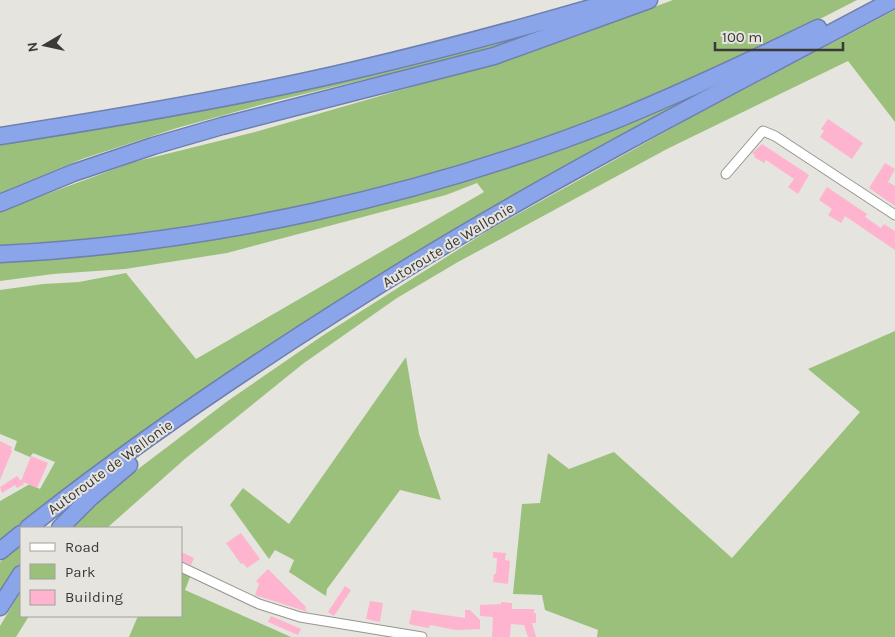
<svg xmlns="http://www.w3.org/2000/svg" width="895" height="637" viewBox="0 0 895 637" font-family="Karla,sans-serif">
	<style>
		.green { fill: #9bc07c }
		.building { fill: #feb4cf }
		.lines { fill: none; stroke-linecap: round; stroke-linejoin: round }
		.street-casing { stroke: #979590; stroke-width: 11 }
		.highway-casing { stroke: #6e80ac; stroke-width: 19 }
		.street { stroke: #fff; stroke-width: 9 }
		.highway { stroke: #8aa5ea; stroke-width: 16 }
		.labels { text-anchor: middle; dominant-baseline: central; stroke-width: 4; stroke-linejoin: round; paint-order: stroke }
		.street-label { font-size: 15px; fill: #3b3a38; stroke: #e6e4df }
	</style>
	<rect width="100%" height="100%" fill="#e6e4df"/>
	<g class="green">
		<path d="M673,0H857L746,57L610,115L487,159L350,197L270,213L133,235L0,247V211L134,162L255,132L526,54Z"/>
		<path d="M895,10V122L848,61L667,149L458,262L397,298L304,363L186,458L107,528H71L121,482L229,400L322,336L489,230L690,118Z"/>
		<path d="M562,23L509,42L450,59L275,101L177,128L82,159L0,193V142Z"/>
		<path d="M729,79L495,209L24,522L0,542V501L30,484L40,489L55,462L33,453L30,457L14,450L17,441L0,434V290L43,284L79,282L126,273L196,359L484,192L477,183L446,195L227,253L125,269L53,274L0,281V262C178,254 356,219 525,162C594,139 661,108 729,79Z"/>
		<path d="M895,331V637H597L598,630L545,610L542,595L513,594L522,504L540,503L548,453L569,469L614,452L732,558L860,412L808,369Z"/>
		<path d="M406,357L419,434L441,500L400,490L327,589L326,596L289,572L294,560L275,550L269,559L230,505L243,488L289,524Z"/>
		<path d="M21,545V567L0,598V562Z"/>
		<path d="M181,567L192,572L185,590L291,637H129L138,616H181Z"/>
		<path d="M21,591V616H29L16,637H0V626Z"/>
	</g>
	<g class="building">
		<path d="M828,119L863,143L852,159L820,137L824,131L821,129Z"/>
		<path d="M762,144L809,175L798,194L788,187L794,179L766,160L764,163L754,157L755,155L752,153Z"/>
		<path d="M885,163L895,169L888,182L895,186V206L869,188Z"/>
		<path d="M827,187L867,214L865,217L881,228L884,224L895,231V250L845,216L841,223L828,215L832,209L819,200Z"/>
		<path d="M0,441L12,447L11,450L12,451L0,480Z"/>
		<path d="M31,456L48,463L37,488L23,482L24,484L17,488L15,485L2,493L0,487L17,476L21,481Z"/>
		<path d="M241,533L260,559L247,568L243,563L241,564L226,543Z"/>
		<path d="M181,552L194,558L191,565L181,561Z"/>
		<path d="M493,552L506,553L505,560L510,561L508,584L493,582L494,574H496L497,558H493Z"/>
		<path d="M268,569L306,607L305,609L308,612L255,595L259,584L256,581Z"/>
		<path d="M345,586L351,590L334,616L328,612Z"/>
		<path d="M370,601L383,603L380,622L366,619Z"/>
		<path d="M501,602L512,603V609H534V613H536V623H532L536,637H528L524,625L511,624L510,637H492L493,617L480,616V605L501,604Z"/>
		<path d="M412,610L465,618V610H470L480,620V629L456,630L430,625L429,628L413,625L409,624Z"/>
		<path d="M271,616L301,629L298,635L268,622Z"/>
	</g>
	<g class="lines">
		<defs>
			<g id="street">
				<path d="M726,174L763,131L775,136L895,215"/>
				<path d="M181,567L259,604L300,617L422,637"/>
			</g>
			<g id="highway">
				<path d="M0,136C117,118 235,98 351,71C441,50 530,26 618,0"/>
				<path d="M0,203L73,173L153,146L222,126L494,56L649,0"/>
				<path d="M0,254C208,244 425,196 618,119C686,91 752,60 818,28"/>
				<path d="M28,528C154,428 290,339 428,255C579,164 737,83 893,0"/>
				<path d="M60,528L90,498L129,465"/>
				<path d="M0,551L21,534"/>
				<path d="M0,607L21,574"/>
			</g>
		</defs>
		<use href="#street" class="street-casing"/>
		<use href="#highway" class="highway-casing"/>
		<use href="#street" class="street"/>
		<use href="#highway" class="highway"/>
	</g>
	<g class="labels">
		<g class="street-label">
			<text transform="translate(448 245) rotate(-31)">Autoroute de Wallonie</text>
			<text transform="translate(110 467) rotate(-36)">Autoroute de Wallonie</text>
		</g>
	</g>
	<rect x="20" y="527" width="162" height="90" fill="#e6e4df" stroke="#a2a09c"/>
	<rect x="30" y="543" width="25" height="8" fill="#ffffff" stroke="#a2a09c"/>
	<text x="65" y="552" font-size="15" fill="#3b3a38">Road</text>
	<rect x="30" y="564" width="25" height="15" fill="#9bc07c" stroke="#a2a09c"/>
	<text x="65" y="577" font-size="15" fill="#3b3a38">Park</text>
	<rect x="30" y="590" width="25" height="15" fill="#feb4cf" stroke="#a2a09c"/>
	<text x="65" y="602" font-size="15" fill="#3b3a38">Building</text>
	<g transform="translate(45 45) rotate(261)" stroke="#e6e4df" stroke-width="4" paint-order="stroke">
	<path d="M0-4L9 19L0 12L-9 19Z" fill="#3b3a38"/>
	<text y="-8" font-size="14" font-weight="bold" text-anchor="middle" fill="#3b3a38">N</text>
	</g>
	<path d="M715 42v8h128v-8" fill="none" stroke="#3b3a38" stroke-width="2.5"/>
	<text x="722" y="42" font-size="15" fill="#3b3a38" stroke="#e6e4df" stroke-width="4" paint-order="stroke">100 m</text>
</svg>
